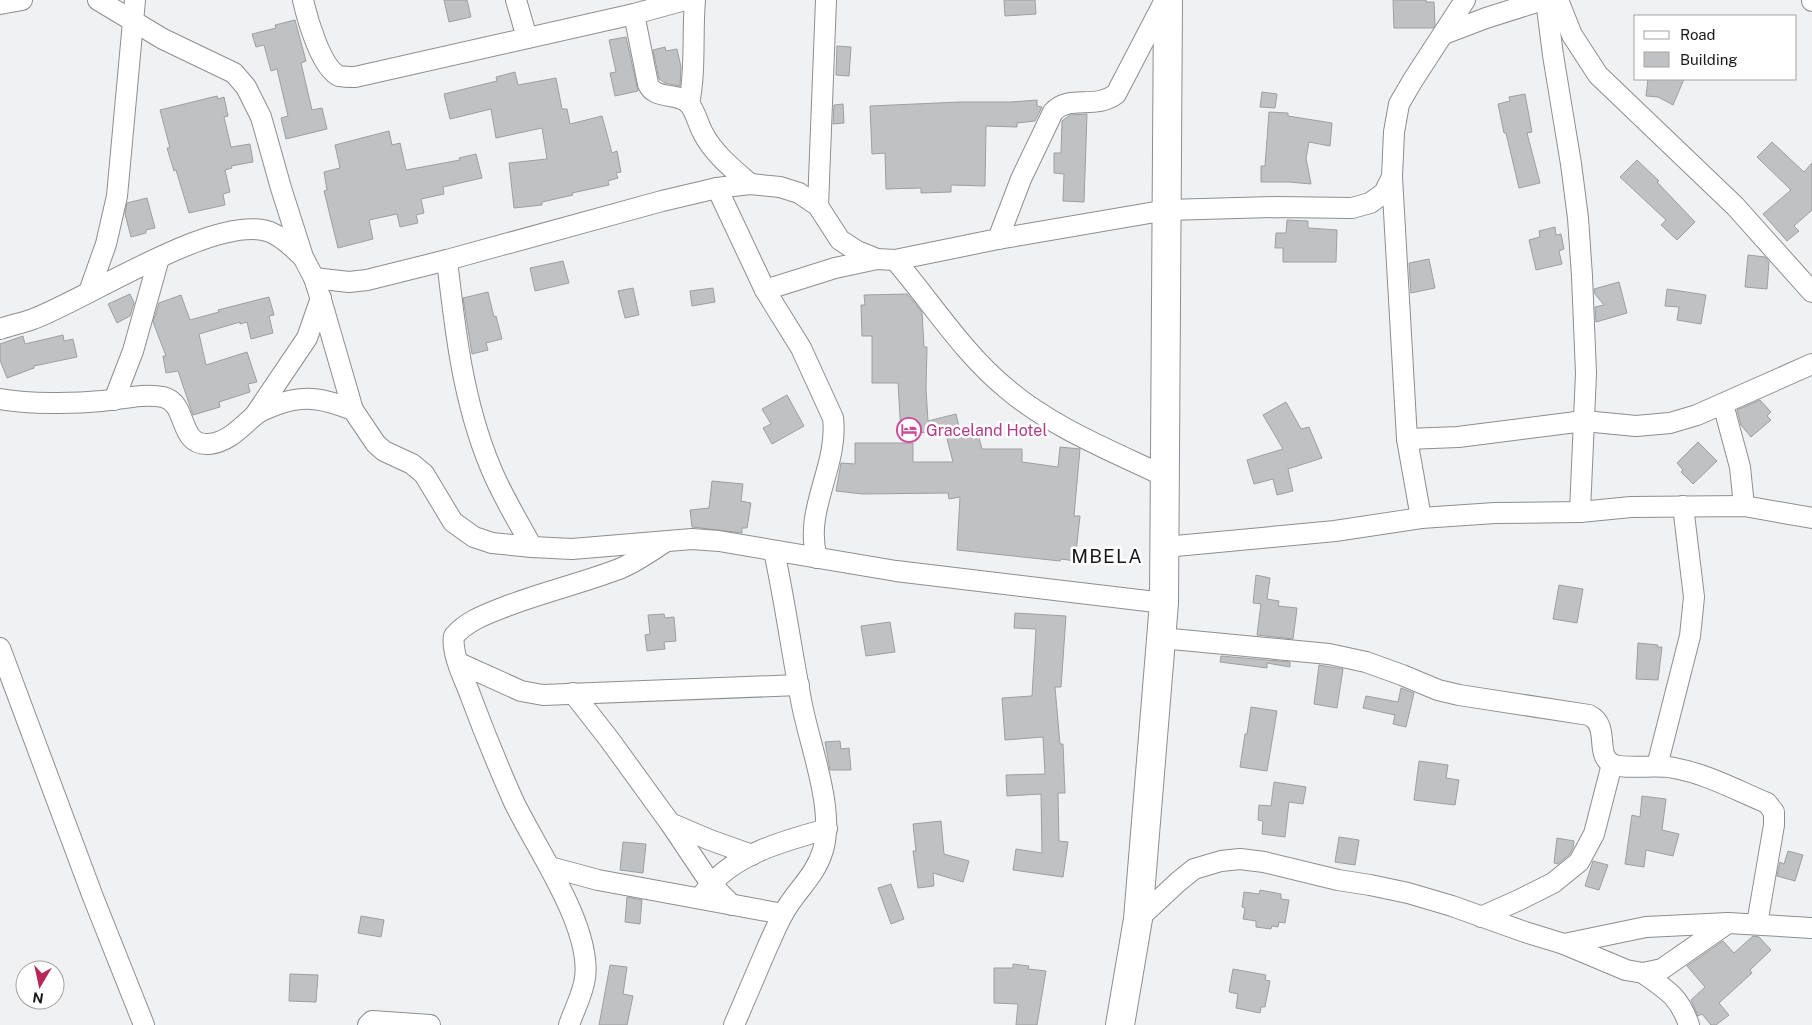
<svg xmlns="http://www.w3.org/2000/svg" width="1812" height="1025" viewBox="0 0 1812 1025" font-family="'Public Sans',sans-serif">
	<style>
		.building { fill: #c0c1c2; stroke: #9e9fa0 }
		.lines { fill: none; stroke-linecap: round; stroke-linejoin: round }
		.street-casing { stroke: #8e8e90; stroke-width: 22 }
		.highway-casing { stroke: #8e8e90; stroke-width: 30 }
		.street { stroke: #fff; stroke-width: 20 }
		.highway { stroke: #fff; stroke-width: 28 }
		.labels { text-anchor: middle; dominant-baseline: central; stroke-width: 5; stroke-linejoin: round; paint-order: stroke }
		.hotel-label { font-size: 16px; fill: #b23c85; stroke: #fff; text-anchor: start }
		.quarter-label { font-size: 19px; letter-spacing: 1px; fill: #191919; stroke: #fff }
	</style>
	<rect width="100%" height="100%" fill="#f0f1f2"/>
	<g class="building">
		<path d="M444,0H467L471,17L449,22Z"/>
		<path d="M1004,0H1035L1036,14L1005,16Z"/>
		<path d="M1393,0H1426V2H1434L1435,25L1433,28H1394Z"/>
		<path d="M295,20L306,61L301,63L312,110L322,108L327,129L286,139L281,118L288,116L277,69L271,71L264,45L256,47L252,34L276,28L275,25Z"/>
		<path d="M626,37L638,91L615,96L610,73L616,72L609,40Z"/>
		<path d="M837,46L851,47L849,76L836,75Z"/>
		<path d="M665,47L666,51L677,49L681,67L680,86L665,83L659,79L653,50Z"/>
		<path d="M515,72L518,85L556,78L562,109H567L570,124L602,116L612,153L617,151L621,172L616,173L618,178L608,181L609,185L572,193L573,195L542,202V205L514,208L509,163L547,159L542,128L496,138L491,109L450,119L444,94L497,81L496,77Z"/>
		<path d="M1648,79H1684L1673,105L1658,97L1646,96Z"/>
		<path d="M1262,92L1277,94L1275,108L1260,107Z"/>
		<path d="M1525,94L1532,132L1527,133L1540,183L1519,188L1506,133H1504L1498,104L1510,101L1509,97Z"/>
		<path d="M217,96L218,99L224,97L228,116L224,117L231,147L250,144L253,162L231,166L232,168L225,170L230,192L223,194L225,205L189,213L176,170L174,171L167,148H170L160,110Z"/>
		<path d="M1037,100V106L1042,107L1035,121L1017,123V127L986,126L985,186L951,185V192L921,193V188L886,189L885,153L872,154L870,106L960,102H1011Z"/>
		<path d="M843,104L844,123L833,124L834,105Z"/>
		<path d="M1269,112L1288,113V116L1332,123L1330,146L1309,142L1306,158L1311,184L1289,182H1261V166H1265Z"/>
		<path d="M1087,114L1084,202L1063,201L1064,174L1054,173V153H1061L1062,121L1070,115Z"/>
		<path d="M389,131L392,145L400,143L406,170L460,160L459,158L476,154L482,178L443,187L444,194L421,199L424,213L416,215L418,223L400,227L397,214L369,220L373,239L338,248L324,191L327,190L324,172L340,168L335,145Z"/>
		<path d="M1772,142L1804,172L1812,163V210L1794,226L1799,231L1787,241L1763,214L1791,190L1757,157Z"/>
		<path d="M1637,160L1659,181L1657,182L1695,222L1677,240L1661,225L1666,220L1620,177Z"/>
		<path d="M147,198L155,228L146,230V233L131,237L125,214L127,203Z"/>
		<path d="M1287,220L1308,221V228L1337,230L1336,262H1283V248H1275L1276,233H1286Z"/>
		<path d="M1555,227L1556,235L1561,234L1564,249L1559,251L1562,264L1536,270L1529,240L1540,237L1539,231Z"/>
		<path d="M1748,255L1765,257L1769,262L1767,289L1745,287Z"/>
		<path d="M1429,259L1435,288L1411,293L1409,263Z"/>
		<path d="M563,261L569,283L535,291L530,268Z"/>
		<path d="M1619,282L1627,313L1596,322L1595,307L1604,305L1595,294L1594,289Z"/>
		<path d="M633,288L639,315L625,318L618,291Z"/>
		<path d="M713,288L715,302L692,306L690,291Z"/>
		<path d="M1667,289L1706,295L1701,324L1677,320L1679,307L1665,306Z"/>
		<path d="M488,292L494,317L496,316L502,339L486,343L488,350L472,354L463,298Z"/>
		<path d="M130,294L134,303L130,316L117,323L108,304Z"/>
		<path d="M907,294L922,312L924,347H927L926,389L928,421L956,414L960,431L976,426L982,449H1022V462L1058,467L1060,447L1080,449L1074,516H1080L1075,561L1061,559L1060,561L957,550L960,497L949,499L948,493L863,494L836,491L841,463L855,464V443H913V462H953L945,431L901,434L898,383H872V336H862L861,305H865L864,295Z"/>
		<path d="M181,295L190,320L219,312L218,310L269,297L274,315L269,316L273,333L251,339L247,322L240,324V322L199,334L206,365L247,352L257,382L248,384L250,392L219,402L220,407L193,415L178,371L166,373L163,356H166L153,322L159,303Z"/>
		<path d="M63,335L64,341L73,339L77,357L34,366V368L7,378L0,360V344L23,336L25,344Z"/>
		<path d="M787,395L804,426L772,444L763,428L771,424L762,409Z"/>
		<path d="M1760,400L1771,412L1767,416L1771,420L1751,437L1741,425L1737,410Z"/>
		<path d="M1286,402L1301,429L1309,427L1322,458L1288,469L1293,491L1277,495L1273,479L1254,484L1247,460L1283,449L1263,415Z"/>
		<path d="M1698,442L1717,461L1693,484L1681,472L1683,470L1677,463Z"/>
		<path d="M712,481L743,484L741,501L751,503L747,528H742V533L692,527L690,510L709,508Z"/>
		<path d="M1256,575L1270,578L1267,599L1279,601L1278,606L1297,608L1293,639L1257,635L1261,604L1253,603Z"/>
		<path d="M1559,585L1583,589L1577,623L1553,619Z"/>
		<path d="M1015,613L1066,616L1061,687H1055L1060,744H1063L1065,793H1058L1059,841L1068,842L1063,877L1013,870L1016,849L1042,853L1041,794L1007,796L1006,775L1045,774L1043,737L1005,740L1002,698L1032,696L1036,629L1014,628Z"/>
		<path d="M664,614L665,618L674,617L676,641L664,642L665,649L647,651L645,635L650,634L648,615Z"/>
		<path d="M890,622L895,652L866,656L861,626Z"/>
		<path d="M1638,643L1658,645L1657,647H1662L1658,680L1636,679Z"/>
		<path d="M1221,656L1290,662V667L1267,663V668L1220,662Z"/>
		<path d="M1319,665L1343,669L1337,708L1314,704Z"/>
		<path d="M1401,688L1414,693L1406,727L1393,724L1395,715L1363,708L1366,696L1398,702Z"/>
		<path d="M1251,707L1277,711L1267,771L1240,767L1245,734H1247Z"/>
		<path d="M840,741L841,749L849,748L851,770H830L825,742Z"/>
		<path d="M1419,761L1448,765L1446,778L1459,780L1455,805L1414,800Z"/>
		<path d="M1274,782L1306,787L1303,804L1289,802L1285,837L1262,834L1263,821L1258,820L1259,805L1271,806Z"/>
		<path d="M1642,796L1666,799L1662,830L1679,834L1673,856L1646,850L1644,867L1625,864L1632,815L1640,817Z"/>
		<path d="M941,821L944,854L969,861L963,882L933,873L934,886L918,888L913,851H916L913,824Z"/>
		<path d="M1339,837L1359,840L1355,865L1335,862Z"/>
		<path d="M1557,838L1574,841L1573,848L1570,854L1558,864L1554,863Z"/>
		<path d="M623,842L646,844L643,873L620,870Z"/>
		<path d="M1788,851L1803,855L1795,881L1777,876L1780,862L1784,864Z"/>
		<path d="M1593,861L1608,865L1599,890L1585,886Z"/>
		<path d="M891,884L904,919L891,924L878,888Z"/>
		<path d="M1260,890L1281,894V899L1289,900L1285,923L1279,922L1278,927L1272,926L1271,929L1256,927V921L1243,919L1245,908L1242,907L1244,892L1259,894Z"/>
		<path d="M627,897L642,900L640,924L625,922Z"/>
		<path d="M361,916L384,920L381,937L358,933Z"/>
		<path d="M1753,936L1759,937L1771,950L1750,970L1752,973L1719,1003L1729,1015L1716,1025H1711L1702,1014L1698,1016L1691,1000L1705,987L1687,966L1723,941L1734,953Z"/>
		<path d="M1013,964L1029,966L1028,969L1046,971L1037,1025H1016L1018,1004L994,1003V968H1013Z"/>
		<path d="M610,965L627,967L623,994L633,996L627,1025H599Z"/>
		<path d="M1233,969L1266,975L1265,980L1270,981L1265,1007H1261L1260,1013L1236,1008L1238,994L1229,992Z"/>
		<path d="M290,974L318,975L316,1002L289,1001Z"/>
	</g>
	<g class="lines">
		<defs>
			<g id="street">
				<path d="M98,0L163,39L234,73L246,87L261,117L281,188L303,257L314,278L322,303L353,410L376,444L384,451L412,464L424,474L453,522L474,537L492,543L532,547L572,549L692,539L719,541L896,571L1164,603"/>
				<path d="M303,0C307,18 321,68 339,76C344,77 350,77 355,77L634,14L685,0"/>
				<path d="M516,0L527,38"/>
				<path d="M1546,0L1553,55L1571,164L1578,218L1582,276L1586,373L1580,512"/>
				<path d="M1558,0L1572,35L1598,75L1735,206L1812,292"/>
				<path d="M1812,0V1"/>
				<path d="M0,4L22,0"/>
				<path d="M634,14L648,84C655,101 679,91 690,105C696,113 698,124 703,133C713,153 733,169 750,184"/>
				<path d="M1444,34L1486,18L1543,0"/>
				<path d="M689,104C696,69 692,35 695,0"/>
				<path d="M1392,177L1407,439L1421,518"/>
				<path d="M717,188L765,290L801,348L833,418C839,466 803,510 817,558"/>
				<path d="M818,206L826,0"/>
				<path d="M998,239L1021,179L1053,112C1069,94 1095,110 1116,94L1165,0"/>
				<path d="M447,260C455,330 463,401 490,466C501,494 518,521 532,547"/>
				<path d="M895,260C932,303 963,353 1007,389C1053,428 1112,451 1166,477"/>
				<path d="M314,278L349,282L367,280L447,260L662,201L717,188L750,184L780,187L799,193L818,206L840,240L857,251L877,259L895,260L998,239L1167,210L1276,207L1352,208L1370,203L1384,193L1392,177L1394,132L1399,104L1413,80L1465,0"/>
				<path d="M765,290L835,268L877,259"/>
				<path d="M89,292L106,244L117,196L135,0"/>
				<path d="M0,329C11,325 23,323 33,319C87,299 218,212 270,232C283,237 293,248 303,257"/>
				<path d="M0,399C30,404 72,404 102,401C122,399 143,393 163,397C189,403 177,446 209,444C228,442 239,429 253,417C259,411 268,408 276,405C306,394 325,399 353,410"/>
				<path d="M114,400L133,351L159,258"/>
				<path d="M1723,404L1740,467L1744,506"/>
				<path d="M255,415L307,338L321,298"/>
				<path d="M1407,439L1458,437L1584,421L1636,426L1670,423L1697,415L1812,364"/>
				<path d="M1165,547L1335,531L1421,518L1495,513L1580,512L1631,507L1744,506L1812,518"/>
				<path d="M1161,638L1329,654L1366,662L1402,675L1438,690L1459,695L1589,715C1611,726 1594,754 1612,764C1624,770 1658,764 1674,768C1707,774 1736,790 1767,803L1774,812V825L1757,924"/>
				<path d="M0,648L93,897L144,1025"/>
				<path d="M459,663L521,691L543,695L799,685"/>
				<path d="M573,693L609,739L670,823L711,884L732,905"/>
				<path d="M1657,766L1690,636L1694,597L1683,506"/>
				<path d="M670,823L710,840L752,855"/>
				<path d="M550,867L598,880L783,914"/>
				<path d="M703,894C730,855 783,841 827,829"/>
				<path d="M1481,917L1519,900L1553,883L1579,862L1594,834L1612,764"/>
				<path d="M1138,919L1178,882L1194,869L1221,861L1240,859L1264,862L1338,880L1370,885L1408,893L1452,906L1525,932L1564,944L1646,927L1728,923L1812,928"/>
				<path d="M1564,944L1626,970L1643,973L1662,969L1728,923"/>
				<path d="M1643,973C1667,990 1679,996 1689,1025"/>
				<path d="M368,1025L372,1021L430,1025"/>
				<path d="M569,1025C574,1010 583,994 585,978C592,926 535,847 513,800C498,766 484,732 471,697C465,680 451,654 454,636C468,620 487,614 507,606C544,592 582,583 619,569C636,562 650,552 665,542"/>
				<path d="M734,1025C745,999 756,974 767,948C772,937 777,925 783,914C796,890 815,877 823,850C835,810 810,746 802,705C792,654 785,602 774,551"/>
			</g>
			<path id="highway" d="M1120,1025L1138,919L1164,603L1168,0"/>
		</defs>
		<use href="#street" class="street-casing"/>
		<use href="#highway" class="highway-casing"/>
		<use href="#street" class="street"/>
		<use href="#highway" class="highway"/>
	</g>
	<defs>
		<symbol id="hotel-ring" viewBox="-11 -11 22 22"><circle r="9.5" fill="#fff" stroke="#d1479c" stroke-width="1.5"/><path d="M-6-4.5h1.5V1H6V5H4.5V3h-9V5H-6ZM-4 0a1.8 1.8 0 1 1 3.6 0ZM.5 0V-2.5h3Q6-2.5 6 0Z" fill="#d1479c"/></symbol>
	</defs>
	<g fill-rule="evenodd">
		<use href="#hotel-ring" x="895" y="416" width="28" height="28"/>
	</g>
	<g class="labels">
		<g class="hotel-label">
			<text x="926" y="430">Graceland Hotel</text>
		</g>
		<g class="quarter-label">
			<text x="1107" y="556">MBELA</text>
		</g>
	</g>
	<rect x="1634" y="15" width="162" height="65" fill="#ffffff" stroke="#a3a3a3"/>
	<rect x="1644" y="31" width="25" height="8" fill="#ffffff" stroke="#a3a3a3"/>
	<text x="1680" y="40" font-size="15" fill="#191919">Road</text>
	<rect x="1644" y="52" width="25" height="15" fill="#c0c1c2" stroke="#a3a3a3"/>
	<text x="1680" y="65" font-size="15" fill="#191919">Building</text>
	<g transform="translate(40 985) rotate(189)"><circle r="24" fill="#ffffff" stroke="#a3a3a3"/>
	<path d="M0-4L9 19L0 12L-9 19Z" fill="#b62858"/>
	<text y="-8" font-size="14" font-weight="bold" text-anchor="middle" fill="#191919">N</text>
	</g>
</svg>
